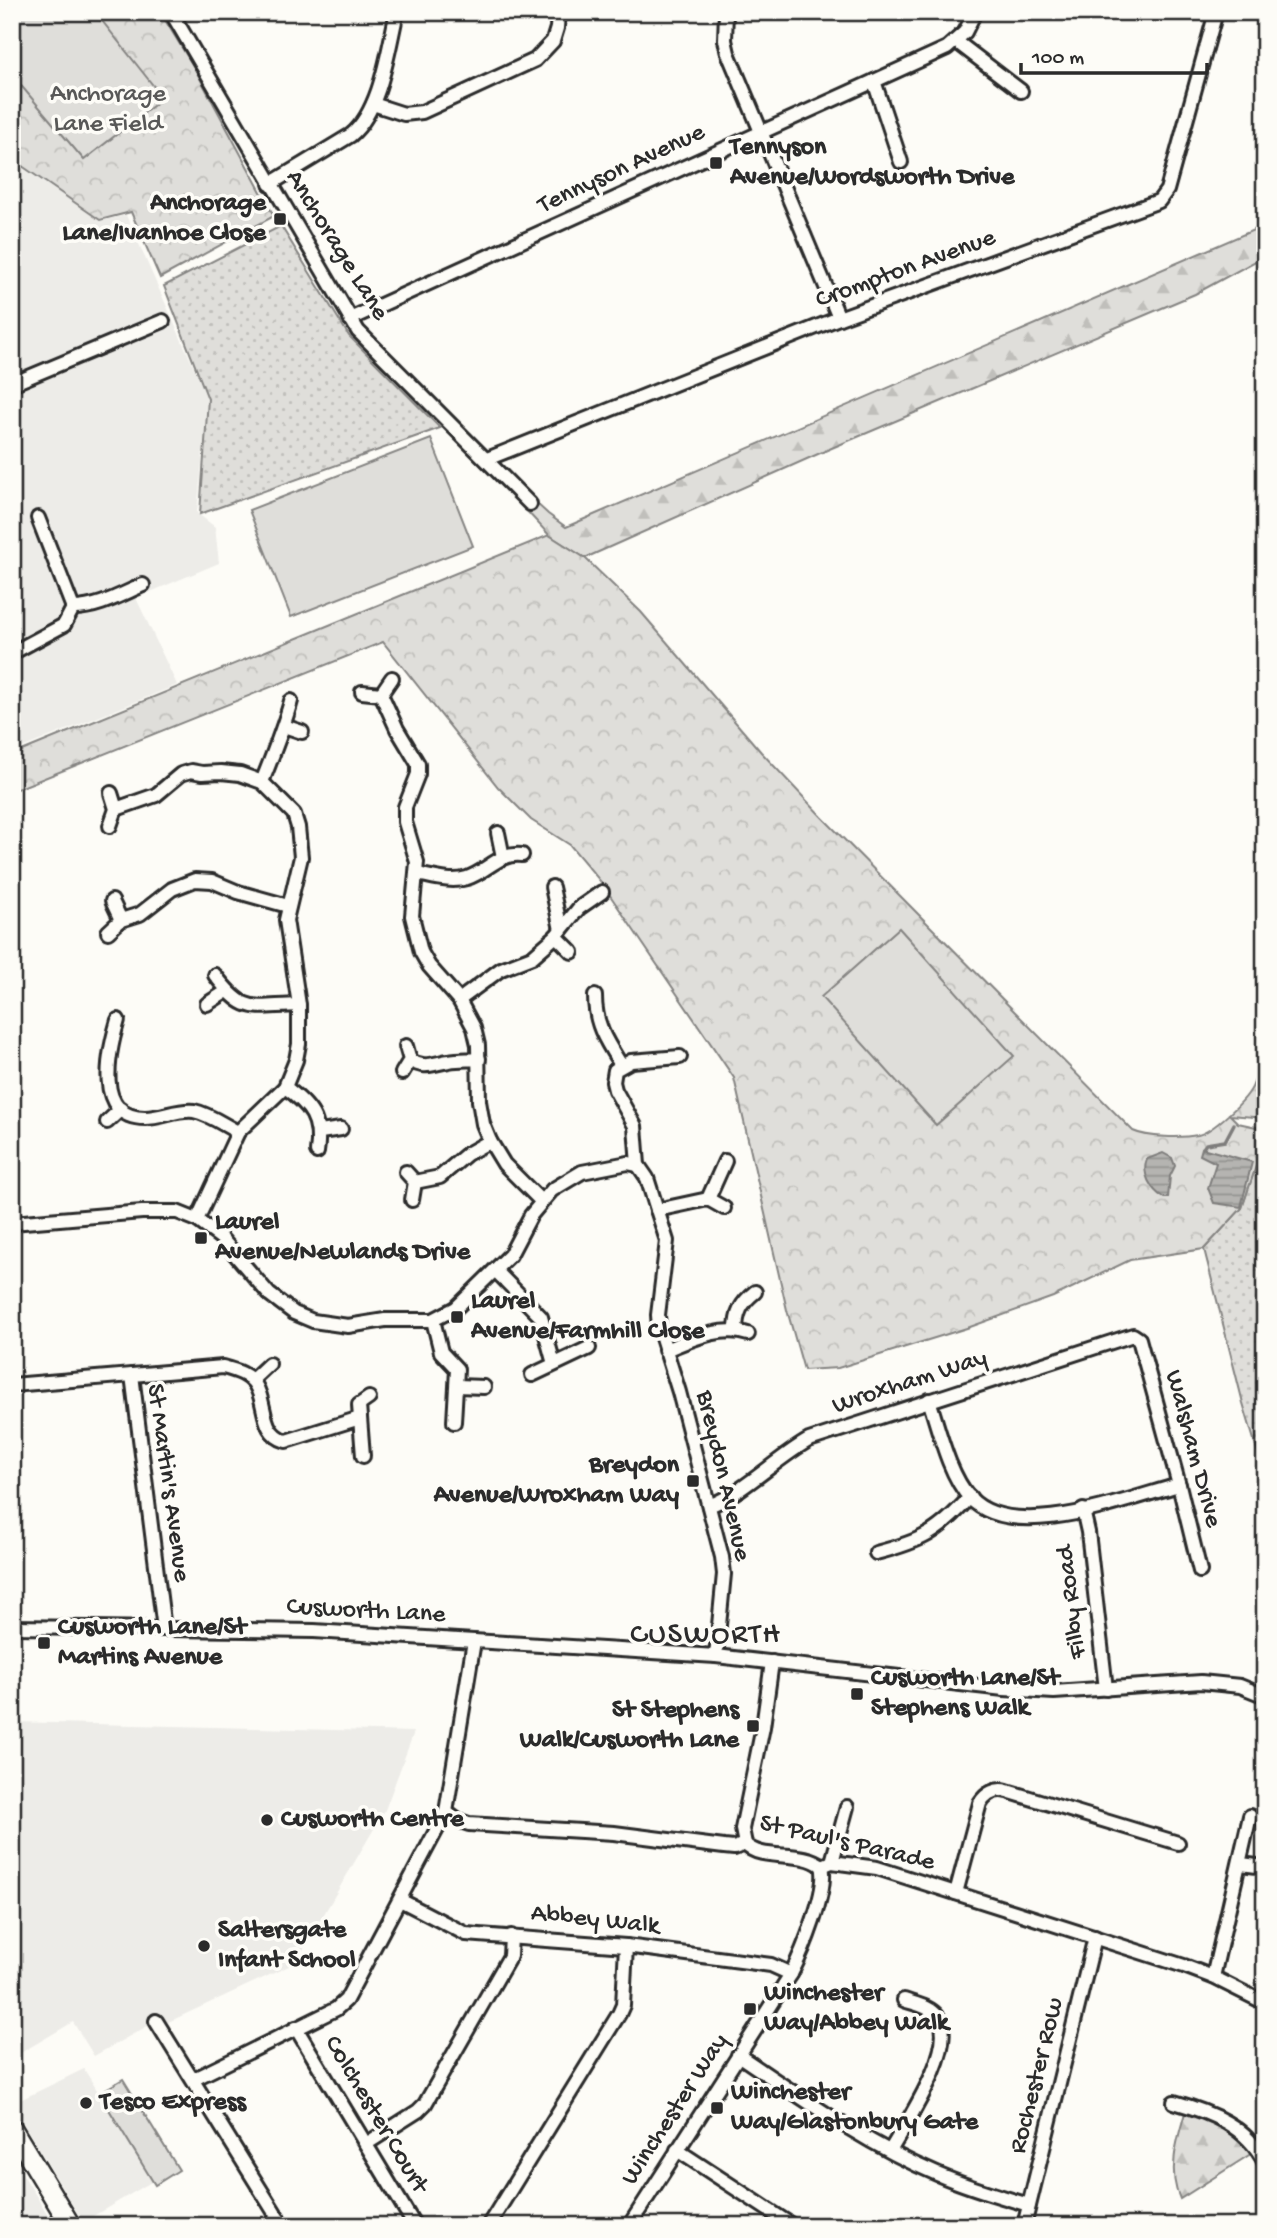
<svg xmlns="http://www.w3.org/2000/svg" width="1277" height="2238" viewBox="0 0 1277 2238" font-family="'Gochi Hand',sans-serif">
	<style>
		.built { fill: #edece8 }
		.grass { fill: url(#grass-dots); stroke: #858482; stroke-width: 2 }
		.forest { fill: url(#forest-firs); stroke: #858482; stroke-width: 2 }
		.park { fill: url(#park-crowns); stroke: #858482; stroke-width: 2 }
		.garden { fill: #dfdeda; stroke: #858482; stroke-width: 2 }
		.water { fill: url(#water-rules); stroke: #7e7d7b; stroke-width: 2 }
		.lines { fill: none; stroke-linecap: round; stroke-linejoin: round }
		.stream { stroke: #7e7d7b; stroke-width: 3.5 }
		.minor-casing { stroke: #2b2b2b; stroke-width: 18 }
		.highway-casing { stroke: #2b2b2b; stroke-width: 23 }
		.minor { stroke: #fdfcf7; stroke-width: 12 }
		.highway { stroke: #fdfcf7; stroke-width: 18 }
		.poi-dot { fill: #2b2b2b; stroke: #fdfcf7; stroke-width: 2.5 }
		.labels { text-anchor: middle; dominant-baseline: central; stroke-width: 7; stroke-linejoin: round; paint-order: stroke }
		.park-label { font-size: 26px; fill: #585857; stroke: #fdfcf7 }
		.poi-label { font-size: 26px; font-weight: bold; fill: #2b2b2b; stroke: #fdfcf7; text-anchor: start }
		.street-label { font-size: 26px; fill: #2b2b2b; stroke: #fdfcf7 }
		.quarter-label { font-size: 30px; letter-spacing: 2px; fill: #2b2b2b; stroke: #fdfcf7 }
	</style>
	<defs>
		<pattern id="grass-dots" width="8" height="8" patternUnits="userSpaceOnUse" patternTransform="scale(1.75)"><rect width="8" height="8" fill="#dfdeda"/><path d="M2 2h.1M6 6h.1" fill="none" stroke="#c0bfbb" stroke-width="1.8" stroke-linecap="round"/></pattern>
		<pattern id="forest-firs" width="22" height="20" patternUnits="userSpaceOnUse" patternTransform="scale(1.75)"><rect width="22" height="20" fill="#dfdeda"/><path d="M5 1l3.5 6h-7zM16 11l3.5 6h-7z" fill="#c0bfbb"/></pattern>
		<pattern id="park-crowns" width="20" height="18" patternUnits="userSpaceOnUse" patternTransform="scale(1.75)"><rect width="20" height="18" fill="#dfdeda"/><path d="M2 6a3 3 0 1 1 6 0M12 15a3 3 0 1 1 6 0" fill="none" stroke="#c0bfbb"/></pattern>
		<pattern id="water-rules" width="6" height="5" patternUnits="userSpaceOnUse" patternTransform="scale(1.75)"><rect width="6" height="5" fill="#b5b4b1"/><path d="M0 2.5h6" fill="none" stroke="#939390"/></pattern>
	</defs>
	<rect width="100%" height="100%" fill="#fdfcf7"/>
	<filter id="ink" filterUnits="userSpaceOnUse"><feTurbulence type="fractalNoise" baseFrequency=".0143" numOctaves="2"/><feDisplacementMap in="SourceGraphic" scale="14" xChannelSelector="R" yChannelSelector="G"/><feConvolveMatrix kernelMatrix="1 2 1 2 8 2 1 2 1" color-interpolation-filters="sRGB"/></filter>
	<g filter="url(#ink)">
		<g class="built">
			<path d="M12,161L101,221L126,215L208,399L197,513L215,527L219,563L136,598L177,685L12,752Z"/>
			<path d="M12,1722L414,1732L385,1810L300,1955L289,1966L164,2024L160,2019L94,2056L73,2022L12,2058Z"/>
			<path d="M84,2069L153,2181L83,2222L12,2104Z"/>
			<path d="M12,2157L55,2226H12Z"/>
		</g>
		<g class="grass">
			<path d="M281,226L349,336L440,428L200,514L208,399L164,286Z"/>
			<path d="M1257,1163L1265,1164V1477L1243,1403L1204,1249L1242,1208Z"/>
		</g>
		<g class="forest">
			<path d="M1265,225V256L1195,294L827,450L585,558L549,535L525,509L534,501L548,514L566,527Z"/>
			<path d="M1187,2106L1202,2109L1257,2150L1180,2199C1166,2170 1179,2134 1187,2106Z"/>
		</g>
		<g class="park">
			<path d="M12,12H160L195,69L274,216L160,278L131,212L100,220L12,159Z"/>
			<path d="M549,535L585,558L641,612L761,752L822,817L1133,1131C1148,1138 1182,1138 1198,1135C1212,1132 1248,1099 1253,1085C1260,1069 1264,1043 1264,1026C1264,1010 1261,1007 1265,989V1118L1230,1115L1238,1123L1261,1128L1257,1163L1242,1208L1204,1249L1130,1260L1053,1297L970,1327L838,1368L804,1370L787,1310L734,1078L601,882L570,845L531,820L498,787L383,642L12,791V755Z"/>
		</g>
		<g class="garden">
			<path d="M20,12H95L163,98L84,160L12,75V19Z"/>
			<path d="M431,439L473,546L291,617L249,510Z"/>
			<path d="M899,928L1014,1056L936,1125L821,997Z"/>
			<path d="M1261,1128L1265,1129V1164L1257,1163Z"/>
			<path d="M123,2079L179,2170L155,2185L99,2093Z"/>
		</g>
		<g class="water">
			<path d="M1202,1148L1252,1162L1241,1207L1214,1203L1208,1188L1216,1163L1200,1155Z"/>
			<path d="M1163,1153L1172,1158L1175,1166L1170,1176L1168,1198H1164C1151,1190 1141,1173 1147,1159Z"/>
		</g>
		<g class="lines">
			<path class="stream" d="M1203,1148L1206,1144L1225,1141L1234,1124"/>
			<defs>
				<g id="minor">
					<path d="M171,12L358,331L530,504"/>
					<path d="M726,12L725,40L728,53L839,318"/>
					<path d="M957,42L1021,91"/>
					<path d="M874,81L901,162"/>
					<path d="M373,104L404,114L422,112L535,60L553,41L557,28L558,12"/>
					<path d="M270,184L351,135C381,110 388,50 397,12"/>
					<path d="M350,319L947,48L965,32L975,12"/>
					<path d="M12,384L163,321"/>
					<path d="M487,459L839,318L1159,201L1167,190L1216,12"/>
					<path d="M73,608C98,608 120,595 143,585"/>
					<path d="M12,653L64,625L73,608L38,518"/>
					<path d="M362,692L381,694L392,678"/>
					<path d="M381,694L397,729L418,764V774L405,807V822L417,862L412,916L421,952L429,966L459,1000L474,1028L478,1045L479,1101L483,1124L490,1141L504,1164L541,1201"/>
					<path d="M284,726L302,732"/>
					<path d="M262,782C272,757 284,727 291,701"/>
					<path d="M116,809L156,795L181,774L191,771L202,773L221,772L240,774L262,782L294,814L298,827L301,857L286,920L299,1005V1044L296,1060L285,1087L238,1132L197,1220"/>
					<path d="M110,826L116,809L111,793"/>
					<path d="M498,833L503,857"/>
					<path d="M417,874C433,877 451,883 467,878C487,872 499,852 522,855"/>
					<path d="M552,887L561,930"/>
					<path d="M112,901L121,920"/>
					<path d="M108,932L121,920L140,914L172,889L195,880L212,881L238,892L288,906"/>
					<path d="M556,936L572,952"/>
					<path d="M215,975C246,1016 252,1006 299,1005"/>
					<path d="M595,996C595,1025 606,1041 621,1065"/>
					<path d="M459,1000L501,969L532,957L556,936L579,908L602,892"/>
					<path d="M207,1004L227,991"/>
					<path d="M118,1020C109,1051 93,1118 145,1118C162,1118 177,1109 194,1111C209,1114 224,1125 238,1132"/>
					<path d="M680,1057L631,1061L615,1070L613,1082L615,1090L635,1126L638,1165L647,1178L667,1241L658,1315L659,1328L679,1392L722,1557L724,1574L716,1656"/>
					<path d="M410,1060C424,1070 434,1063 449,1061C459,1059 469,1060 479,1059"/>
					<path d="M402,1073L410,1060L406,1046"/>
					<path d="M285,1087C311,1106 322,1120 317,1152"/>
					<path d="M107,1122L121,1109"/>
					<path d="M320,1132L341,1129"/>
					<path d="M406,1172L415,1182L412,1200"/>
					<path d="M415,1182L440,1177L467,1154L490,1141"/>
					<path d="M724,1208L708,1199L725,1161"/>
					<path d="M657,1210L708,1199"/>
					<path d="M12,1223L142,1212H177L197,1220L221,1238L269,1294L294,1313L313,1321L348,1326L385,1320H433L456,1308L510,1255L531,1215L552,1190L582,1172L628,1163L638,1165"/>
					<path d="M495,1270L541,1317L554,1364"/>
					<path d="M433,1320L441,1352L457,1369L454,1422"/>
					<path d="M736,1331C736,1313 741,1303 755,1292"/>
					<path d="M665,1350C691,1340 720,1325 748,1334"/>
					<path d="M132,1375L223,1367C234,1370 250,1374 256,1386C267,1405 260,1433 286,1441L360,1418"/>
					<path d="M532,1375L589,1348"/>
					<path d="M252,1380L269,1364"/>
					<path d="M12,1385L132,1375L164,1629"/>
					<path d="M457,1386L484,1387"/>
					<path d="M929,1400C939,1430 949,1475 970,1498C1013,1544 1126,1499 1179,1485"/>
					<path d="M363,1456L359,1405L369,1398"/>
					<path d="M709,1506C746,1491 774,1460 809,1440L1133,1335L1139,1339L1179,1485L1200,1571"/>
					<path d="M1083,1510L1088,1532L1106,1689"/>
					<path d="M876,1553C922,1541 938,1533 970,1497"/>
					<path d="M12,1627L314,1631L716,1656L1004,1689L1054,1692L1201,1682L1240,1686L1265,1696"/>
					<path d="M446,1812L457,1820L469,1824L614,1833L724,1847L734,1848L745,1844"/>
					<path d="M745,1844L742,1829L763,1727L772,1662"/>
					<path d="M745,1844C761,1862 802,1849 822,1866"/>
					<path d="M832,1862L847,1807"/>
					<path d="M1241,1864L1265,1867"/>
					<path d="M822,1866L832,1862L877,1868L1184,1966L1213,1977L1265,2003"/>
					<path d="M956,1893L980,1803C986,1793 996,1788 1007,1791L1178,1843"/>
					<path d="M400,1900L466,1934L626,1946L771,1965L791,1974"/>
					<path d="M1213,1977L1250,1816"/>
					<path d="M156,2021L283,2226"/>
					<path d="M296,2028L415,2226"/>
					<path d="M738,2055C802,2098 866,2144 937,2174C967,2187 998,2196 1029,2205"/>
					<path d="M194,2079L336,2009L346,2000L446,1812L474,1641"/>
					<path d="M1174,2102C1210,2112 1247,2126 1265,2163"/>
					<path d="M366,2144L418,2111L425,2104L510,1956L511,1936"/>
					<path d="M677,2150L793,2226"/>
					<path d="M890,2151C905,2124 959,2046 938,2017C930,2006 915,2004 904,2000"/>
					<path d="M488,2226L619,2014L623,2005L626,1946"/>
					<path d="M629,2226L791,1974C802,1953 829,1888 822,1866"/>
					<path d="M1024,2226L1095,1937"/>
				</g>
				<path id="highway" d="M12,2128L71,2226"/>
			</defs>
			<use href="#minor" class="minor-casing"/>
			<use href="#highway" class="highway-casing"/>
			<use href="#minor" class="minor"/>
			<use href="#highway" class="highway"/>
		</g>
	</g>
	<g class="poi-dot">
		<rect x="709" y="156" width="14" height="14" rx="3.5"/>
		<rect x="273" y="212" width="14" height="14" rx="3.5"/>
		<rect x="194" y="1231" width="14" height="14" rx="3.5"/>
		<rect x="450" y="1310" width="14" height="14" rx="3.5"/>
		<rect x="686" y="1474" width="14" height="14" rx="3.5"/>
		<rect x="37" y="1636" width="14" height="14" rx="3.5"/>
		<rect x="850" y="1687" width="14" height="14" rx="3.5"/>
		<rect x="746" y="1719" width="14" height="14" rx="3.5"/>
		<circle cx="267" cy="1820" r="7"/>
		<circle cx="204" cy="1946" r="7"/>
		<rect x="743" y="2002" width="14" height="14" rx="3.5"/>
		<circle cx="86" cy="2103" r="7"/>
		<rect x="710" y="2101" width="14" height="14" rx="3.5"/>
	</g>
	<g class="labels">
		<g class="park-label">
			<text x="108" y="95">Anchorage<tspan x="108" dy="30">Lane Field</tspan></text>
		</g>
		<g class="poi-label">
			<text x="730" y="148">Tennyson<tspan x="730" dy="30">Avenue/Wordsworth Drive</tspan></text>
			<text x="266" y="204" text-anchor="end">Anchorage<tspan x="266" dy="30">Lane/Ivanhoe Close</tspan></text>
			<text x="215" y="1223">Laurel<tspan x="215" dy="30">Avenue/Newlands Drive</tspan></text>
			<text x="471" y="1302">Laurel<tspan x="471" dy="30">Avenue/Farmhill Close</tspan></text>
			<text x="679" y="1466" text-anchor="end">Breydon<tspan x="679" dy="30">Avenue/Wroxham Way</tspan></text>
			<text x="58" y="1628">Cusworth Lane/St<tspan x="58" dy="30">Martins Avenue</tspan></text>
			<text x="871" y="1679">Cusworth Lane/St<tspan x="871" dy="30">Stephens Walk</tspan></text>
			<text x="739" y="1711" text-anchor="end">St Stephens<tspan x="739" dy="30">Walk/Cusworth Lane</tspan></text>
			<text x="281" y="1820">Cusworth Centre</text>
			<text x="218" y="1931">Saltersgate<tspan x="218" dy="30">Infant School</tspan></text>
			<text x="764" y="1994">Winchester<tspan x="764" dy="30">Way/Abbey Walk</tspan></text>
			<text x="731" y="2093">Winchester<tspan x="731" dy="30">Way/Glastonbury Gate</tspan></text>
			<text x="100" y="2103">Tesco Express</text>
		</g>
		<g class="street-label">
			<text transform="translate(622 170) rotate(-25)">Tennyson Avenue</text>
			<text transform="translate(336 246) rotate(58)">Anchorage Lane</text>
			<text transform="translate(906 270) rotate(-20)">Crompton Avenue</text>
			<text transform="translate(910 1383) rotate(-18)">Wroxham Way</text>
			<text transform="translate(1192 1449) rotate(75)">Walsham Drive</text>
			<text transform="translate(722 1476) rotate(77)">Breydon Avenue</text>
			<text transform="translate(167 1483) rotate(82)">St Martin's Avenue</text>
			<text transform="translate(1073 1602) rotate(-97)">Filby Road</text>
			<text transform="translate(366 1612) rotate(3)">Cusworth Lane</text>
			<text transform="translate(847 1844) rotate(13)">St Paul's Parade</text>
			<text transform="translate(595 1921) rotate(6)">Abbey Walk</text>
			<text transform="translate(1038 2076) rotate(-76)">Rochester Row</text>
			<text transform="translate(676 2110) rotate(-57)">Winchester Way</text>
			<text transform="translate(375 2115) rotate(59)">Colchester Court</text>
		</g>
		<g class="quarter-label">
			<text x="706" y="1636">CUSWORTH</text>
		</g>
	</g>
	<rect width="1277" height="2238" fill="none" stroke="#fdfcf7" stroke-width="42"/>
	<rect x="21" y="21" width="1235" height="2196" fill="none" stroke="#2b2b2b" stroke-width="2.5" filter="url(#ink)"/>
	<path d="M1021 63v10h186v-10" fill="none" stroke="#2b2b2b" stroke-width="3.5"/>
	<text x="1032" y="63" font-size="21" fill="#2b2b2b" stroke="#fdfcf7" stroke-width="5" paint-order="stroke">100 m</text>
</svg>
